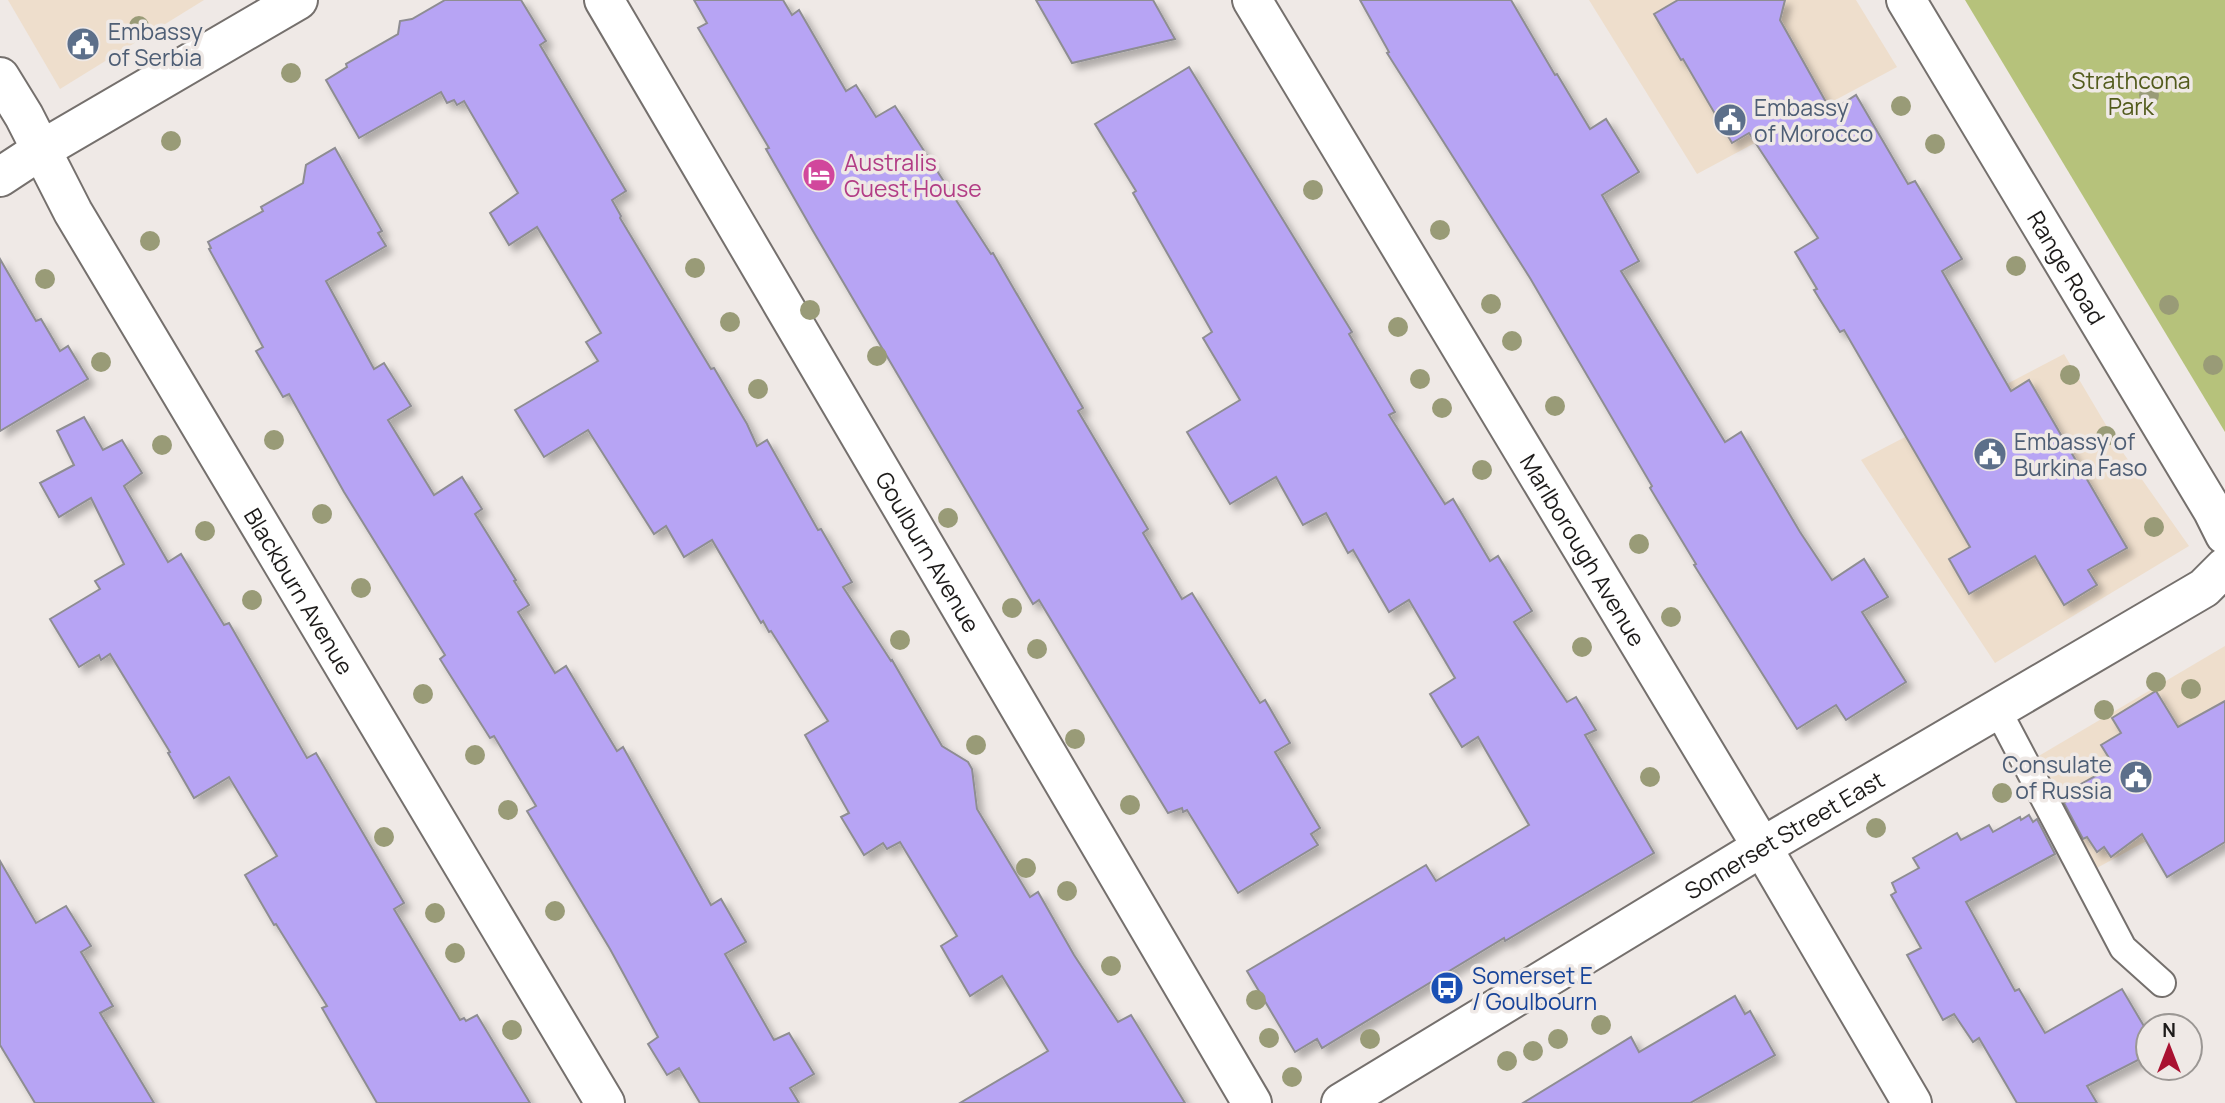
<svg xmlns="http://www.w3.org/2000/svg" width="2225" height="1103" viewBox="0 0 2225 1103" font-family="Manrope,sans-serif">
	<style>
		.commercial { fill: #eedecc }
		.green { fill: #b6c27b }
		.building { fill: #b7a4f4; stroke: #8e8d92; stroke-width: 2; filter: url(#shadow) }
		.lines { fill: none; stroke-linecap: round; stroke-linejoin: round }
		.service-casing { stroke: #75706d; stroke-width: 30 }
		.minor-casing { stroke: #75706d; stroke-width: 42 }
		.tertiary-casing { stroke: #75706d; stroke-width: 42 }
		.service { stroke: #fff; stroke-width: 26 }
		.minor { stroke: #fff; stroke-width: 38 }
		.tertiary { stroke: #fff; stroke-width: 38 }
		.tree { fill: #999b77 }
		.labels { text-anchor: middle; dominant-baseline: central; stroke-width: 7; stroke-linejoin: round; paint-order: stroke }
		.service-label { font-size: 23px; fill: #4e5e75; stroke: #efe9e6; text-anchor: start }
		.park-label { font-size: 23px; fill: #525b1c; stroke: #efe9e6 }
		.hotel-label { font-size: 23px; fill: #b23c85; stroke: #efe9e6; text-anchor: start }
		.street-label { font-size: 23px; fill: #1d1b1a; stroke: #efe9e6 }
		.transit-label { font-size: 23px; fill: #164399; stroke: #efe9e6; text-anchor: start }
	</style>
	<defs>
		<filter id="shadow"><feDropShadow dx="6" dy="6" stdDeviation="3.5" flood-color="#0004"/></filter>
	</defs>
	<rect width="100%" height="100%" fill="#efe9e6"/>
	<g class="commercial">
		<path d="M8,0H204L60,89Z"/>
		<path d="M1589,0H1856L1897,67L1697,174Z"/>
		<path d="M2064,354L2119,447L2189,546L1995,663L1861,460Z"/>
		<path d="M2225,646V798L2095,869L2037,757Z"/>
	</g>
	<path class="green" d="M1965,0H2225V432Z"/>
	<g class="building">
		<path d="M445,0H521L546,41L540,45L626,191L612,200L621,216L620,218L711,369L714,368L747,424L757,446L767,440L818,530L821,529L852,582L843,587L891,661L892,660L942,746L968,762L972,769L977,809L1030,897L1038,892L1074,955L1118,1022L1131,1015L1185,1103H960L1048,1051L1002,976L970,996L941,946L957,936L900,842L887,849L883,843L864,855L841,817L849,813L805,735L828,721L771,631L769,632L763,621L761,623L712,540L684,557L666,526L654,534L588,430L544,457L515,410L598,361L586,342L601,333L537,227L509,245L490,213L518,193L464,101L457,105L454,100L447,103L441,92L359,138L326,80L347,67L346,64L398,34L400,21L412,19Z"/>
		<path d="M694,0H783L792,15L799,10L846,91L856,85L876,117L895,106L991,254L993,253L1083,408L1078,411L1148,529L1143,533L1182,599L1192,593L1260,703L1265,700L1290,743L1275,752L1320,828L1311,834L1318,845L1238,893L1187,810L1183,812L1182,808L1168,813L1039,600L1033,604L813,231L766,149L769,148L698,28L707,23Z"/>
		<path d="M1036,0H1153L1175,39L1072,63Z"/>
		<path d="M1360,0H1511L1555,75L1557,74L1590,129L1606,119L1639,172L1602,195L1639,261L1621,271L1725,442L1741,432L1800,532L1832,580L1864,559L1888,597L1862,612L1906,682L1846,720L1836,705L1797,729L1694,565L1696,564L1650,488L1652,486L1530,278L1387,53L1389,52Z"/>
		<path d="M1678,0H1785L1780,20L1831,111L1856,95L1908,184L1915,181L1962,259L1942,271L2011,391L2029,380L2127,548L2088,570L2097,585L2064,605L2035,556L1969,594L1949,559L1970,547L1844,330L1840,332L1814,290L1817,289L1795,252L1818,238L1749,133L1732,143L1683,59L1681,60L1654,14Z"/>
		<path d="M1189,67L1352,332L1349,334L1395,412L1389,415L1445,504L1453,499L1490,561L1498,556L1532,611L1514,622L1567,702L1576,697L1596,730L1585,735L1654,853L1505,941L1504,938L1322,1048L1317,1039L1295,1052L1247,971L1426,865L1436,881L1529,825L1478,737L1462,747L1430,694L1455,678L1409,600L1389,612L1353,550L1348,553L1326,513L1303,525L1276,477L1230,504L1187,432L1240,400L1203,338L1212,332L1133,193L1136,191L1095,124Z"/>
		<path d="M335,148L382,231L378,233L386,246L326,281L374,369L384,363L411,406L388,420L434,495L462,477L482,509L475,514L516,580L514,581L529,605L518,612L555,673L566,666L617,751L623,747L711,905L721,899L746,942L725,954L774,1040L789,1033L814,1074L790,1088L799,1103H700L679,1068L667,1075L648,1044L658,1037L610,949L527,811L536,806L494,736L490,738L440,659L445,655L344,492L289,394L283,397L256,351L263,347L209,249L211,248L208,242L263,211L261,207L303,183L306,165Z"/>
		<path d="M0,259L36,321L41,319L60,351L68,346L88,379L0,431Z"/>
		<path d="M84,417L103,450L122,440L142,473L124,486L168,562L181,554L224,625L229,623L307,758L316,753L404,903L394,909L460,1020L464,1018L466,1021L477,1015L530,1103H377L322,1008L327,1006L276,924L274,925L245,875L277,856L229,777L194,798L168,753L170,752L110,654L101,660L99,655L79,667L50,619L100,589L95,581L124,564L91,498L59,517L40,483L74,465L57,431Z"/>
		<path d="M2156,691L2178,727L2225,701V842L2167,877L2142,834L2111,857L2104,847L2097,852L2087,837L2083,839L2064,803L2083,791L2079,785L2097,775L2093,768L2109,758L2101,745L2121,733L2112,718Z"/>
		<path d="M2029,815L2033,822L2037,819L2055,854L1966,902L2015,991L2019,989L2045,1033L2122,989L2148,1033V1055L2087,1086L2097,1103H2017L1979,1038L1973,1042L1954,1014L1943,1020L1907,955L1921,948L1891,895L1896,892L1892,883L1919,868L1913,858L1957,833L1961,840L1989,825L1993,832L2020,817L2021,820Z"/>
		<path d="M0,861L36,923L66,906L91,946L81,952L113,1006L100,1013L154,1103H35L0,1045Z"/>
		<path d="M1735,996L1745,1014L1750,1011L1775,1055L1690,1103H1523L1631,1037L1639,1052Z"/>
	</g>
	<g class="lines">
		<defs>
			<path id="service" d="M1997,709L2123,948L2162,983"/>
			<g id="minor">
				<path id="s1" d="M604,0L1252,1103"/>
				<path id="s2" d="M1252,0L1762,847L1912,1103"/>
				<path id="s3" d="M0,77L24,116L73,212L605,1103"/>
				<path d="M0,177L41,150L298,0"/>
			</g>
			<g id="tertiary">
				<path id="s4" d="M1906,0L2213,511L2225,535"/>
				<path id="s5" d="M1341,1103L1762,847L2204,588L2225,567"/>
			</g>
		</defs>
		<use href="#service" class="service-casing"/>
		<use href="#minor" class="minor-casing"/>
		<use href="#tertiary" class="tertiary-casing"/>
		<use href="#service" class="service"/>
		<use href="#minor" class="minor"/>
		<use href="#tertiary" class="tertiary"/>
	</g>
	<g class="tree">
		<circle cx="139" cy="26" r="10"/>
		<circle cx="291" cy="73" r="10"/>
		<circle cx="2149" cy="95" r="10"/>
		<circle cx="1901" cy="106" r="10"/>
		<circle cx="171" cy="141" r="10"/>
		<circle cx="1935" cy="144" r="10"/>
		<circle cx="1313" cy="190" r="10"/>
		<circle cx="1440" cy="230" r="10"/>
		<circle cx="150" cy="241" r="10"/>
		<circle cx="2016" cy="266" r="10"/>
		<circle cx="695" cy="268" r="10"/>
		<circle cx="45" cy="279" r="10"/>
		<circle cx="1491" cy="304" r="10"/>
		<circle cx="2169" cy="305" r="10"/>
		<circle cx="810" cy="310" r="10"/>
		<circle cx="730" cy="322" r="10"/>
		<circle cx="1398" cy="327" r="10"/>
		<circle cx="1512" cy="341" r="10"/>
		<circle cx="877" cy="356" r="10"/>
		<circle cx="101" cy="362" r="10"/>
		<circle cx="2213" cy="365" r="10"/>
		<circle cx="2070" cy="375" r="10"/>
		<circle cx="1420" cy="379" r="10"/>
		<circle cx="758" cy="389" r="10"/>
		<circle cx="1555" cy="406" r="10"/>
		<circle cx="1442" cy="408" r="10"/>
		<circle cx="2106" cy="436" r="10"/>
		<circle cx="274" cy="440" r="10"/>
		<circle cx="162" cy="445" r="10"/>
		<circle cx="1482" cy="470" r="10"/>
		<circle cx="322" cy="514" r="10"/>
		<circle cx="948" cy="518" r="10"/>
		<circle cx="2154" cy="527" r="10"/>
		<circle cx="205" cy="531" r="10"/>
		<circle cx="1639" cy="544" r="10"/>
		<circle cx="361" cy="588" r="10"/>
		<circle cx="252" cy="600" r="10"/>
		<circle cx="1012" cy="608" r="10"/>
		<circle cx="1671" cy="617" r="10"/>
		<circle cx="900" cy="640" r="10"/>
		<circle cx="1582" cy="647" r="10"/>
		<circle cx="1037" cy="649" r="10"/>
		<circle cx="2156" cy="682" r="10"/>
		<circle cx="2191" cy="689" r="10"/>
		<circle cx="423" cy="694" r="10"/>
		<circle cx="2104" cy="710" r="10"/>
		<circle cx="1075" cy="739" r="10"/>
		<circle cx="976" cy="745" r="10"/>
		<circle cx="475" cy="755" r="10"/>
		<circle cx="1650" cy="777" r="10"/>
		<circle cx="2002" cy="793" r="10"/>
		<circle cx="1130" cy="805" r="10"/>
		<circle cx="508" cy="810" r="10"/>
		<circle cx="1876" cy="828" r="10"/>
		<circle cx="384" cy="837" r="10"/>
		<circle cx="1026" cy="868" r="10"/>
		<circle cx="1067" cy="891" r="10"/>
		<circle cx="555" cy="911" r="10"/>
		<circle cx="435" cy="913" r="10"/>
		<circle cx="455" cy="953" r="10"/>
		<circle cx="1111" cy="966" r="10"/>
		<circle cx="1256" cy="1000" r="10"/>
		<circle cx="1601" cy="1025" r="10"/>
		<circle cx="512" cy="1030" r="10"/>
		<circle cx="1269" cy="1038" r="10"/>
		<circle cx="1370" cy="1039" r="10"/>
		<circle cx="1558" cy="1039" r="10"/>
		<circle cx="1533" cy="1051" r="10"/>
		<circle cx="1507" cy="1061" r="10"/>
		<circle cx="1292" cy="1077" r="10"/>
	</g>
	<defs>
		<symbol id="civic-disc" viewBox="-11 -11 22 22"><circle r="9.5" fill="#5c6f8a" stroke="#efe9e6"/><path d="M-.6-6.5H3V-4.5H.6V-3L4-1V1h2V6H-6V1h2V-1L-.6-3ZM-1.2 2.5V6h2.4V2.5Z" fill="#fff"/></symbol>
		<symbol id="hotel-disc" viewBox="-11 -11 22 22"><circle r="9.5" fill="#d1479c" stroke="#efe9e6"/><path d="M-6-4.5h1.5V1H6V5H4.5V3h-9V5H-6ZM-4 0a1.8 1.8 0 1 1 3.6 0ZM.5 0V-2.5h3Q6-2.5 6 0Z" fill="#fff"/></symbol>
		<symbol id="bus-disc" viewBox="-11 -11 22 22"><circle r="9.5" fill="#1a4fb4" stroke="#efe9e6"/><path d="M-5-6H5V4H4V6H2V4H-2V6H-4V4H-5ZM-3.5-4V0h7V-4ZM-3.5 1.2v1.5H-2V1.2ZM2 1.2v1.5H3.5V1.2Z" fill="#fff"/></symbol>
	</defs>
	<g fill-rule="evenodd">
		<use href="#civic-disc" x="64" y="25" width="38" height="38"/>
		<use href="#civic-disc" x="1711" y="101" width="38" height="38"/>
		<use href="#hotel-disc" x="800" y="156" width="38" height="38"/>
		<use href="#civic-disc" x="1971" y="435" width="38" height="38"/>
		<use href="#civic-disc" x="2117" y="758" width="38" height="38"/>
		<use href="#bus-disc" x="1428" y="969" width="38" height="38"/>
	</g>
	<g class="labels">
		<g class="service-label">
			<text x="108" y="31">Embassy<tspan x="108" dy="26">of Serbia</tspan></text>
			<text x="1754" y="107">Embassy<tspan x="1754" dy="26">of Morocco</tspan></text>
			<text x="2014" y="441">Embassy of<tspan x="2014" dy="26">Burkina Faso</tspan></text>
			<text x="2112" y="764" text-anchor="end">Consulate<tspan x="2112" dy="26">of Russia</tspan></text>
		</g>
		<g class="park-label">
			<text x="2131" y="80">Strathcona<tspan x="2131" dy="26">Park</tspan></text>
		</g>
		<g class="hotel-label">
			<text x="844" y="162">Australis<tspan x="844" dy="26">Guest House</tspan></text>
		</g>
		<g class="street-label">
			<text stroke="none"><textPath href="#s4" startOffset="312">Range Road</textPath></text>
			<text stroke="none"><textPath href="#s1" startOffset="640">Goulburn Avenue</textPath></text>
			<text stroke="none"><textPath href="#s2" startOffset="642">Marlborough Avenue</textPath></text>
			<text stroke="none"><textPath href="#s3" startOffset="595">Blackburn Avenue</textPath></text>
			<text stroke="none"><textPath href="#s5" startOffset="518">Somerset Street East</textPath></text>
		</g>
		<g class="transit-label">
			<text x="1472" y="975">Somerset E<tspan x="1472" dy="26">/ Goulbourn</tspan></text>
		</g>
	</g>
	<g transform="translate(2169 1047)"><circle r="33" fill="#efe9e6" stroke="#9b9794" stroke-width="2"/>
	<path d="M0-5L12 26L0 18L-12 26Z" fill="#a91231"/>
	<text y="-10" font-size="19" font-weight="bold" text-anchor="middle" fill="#1d1b1a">N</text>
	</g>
</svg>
